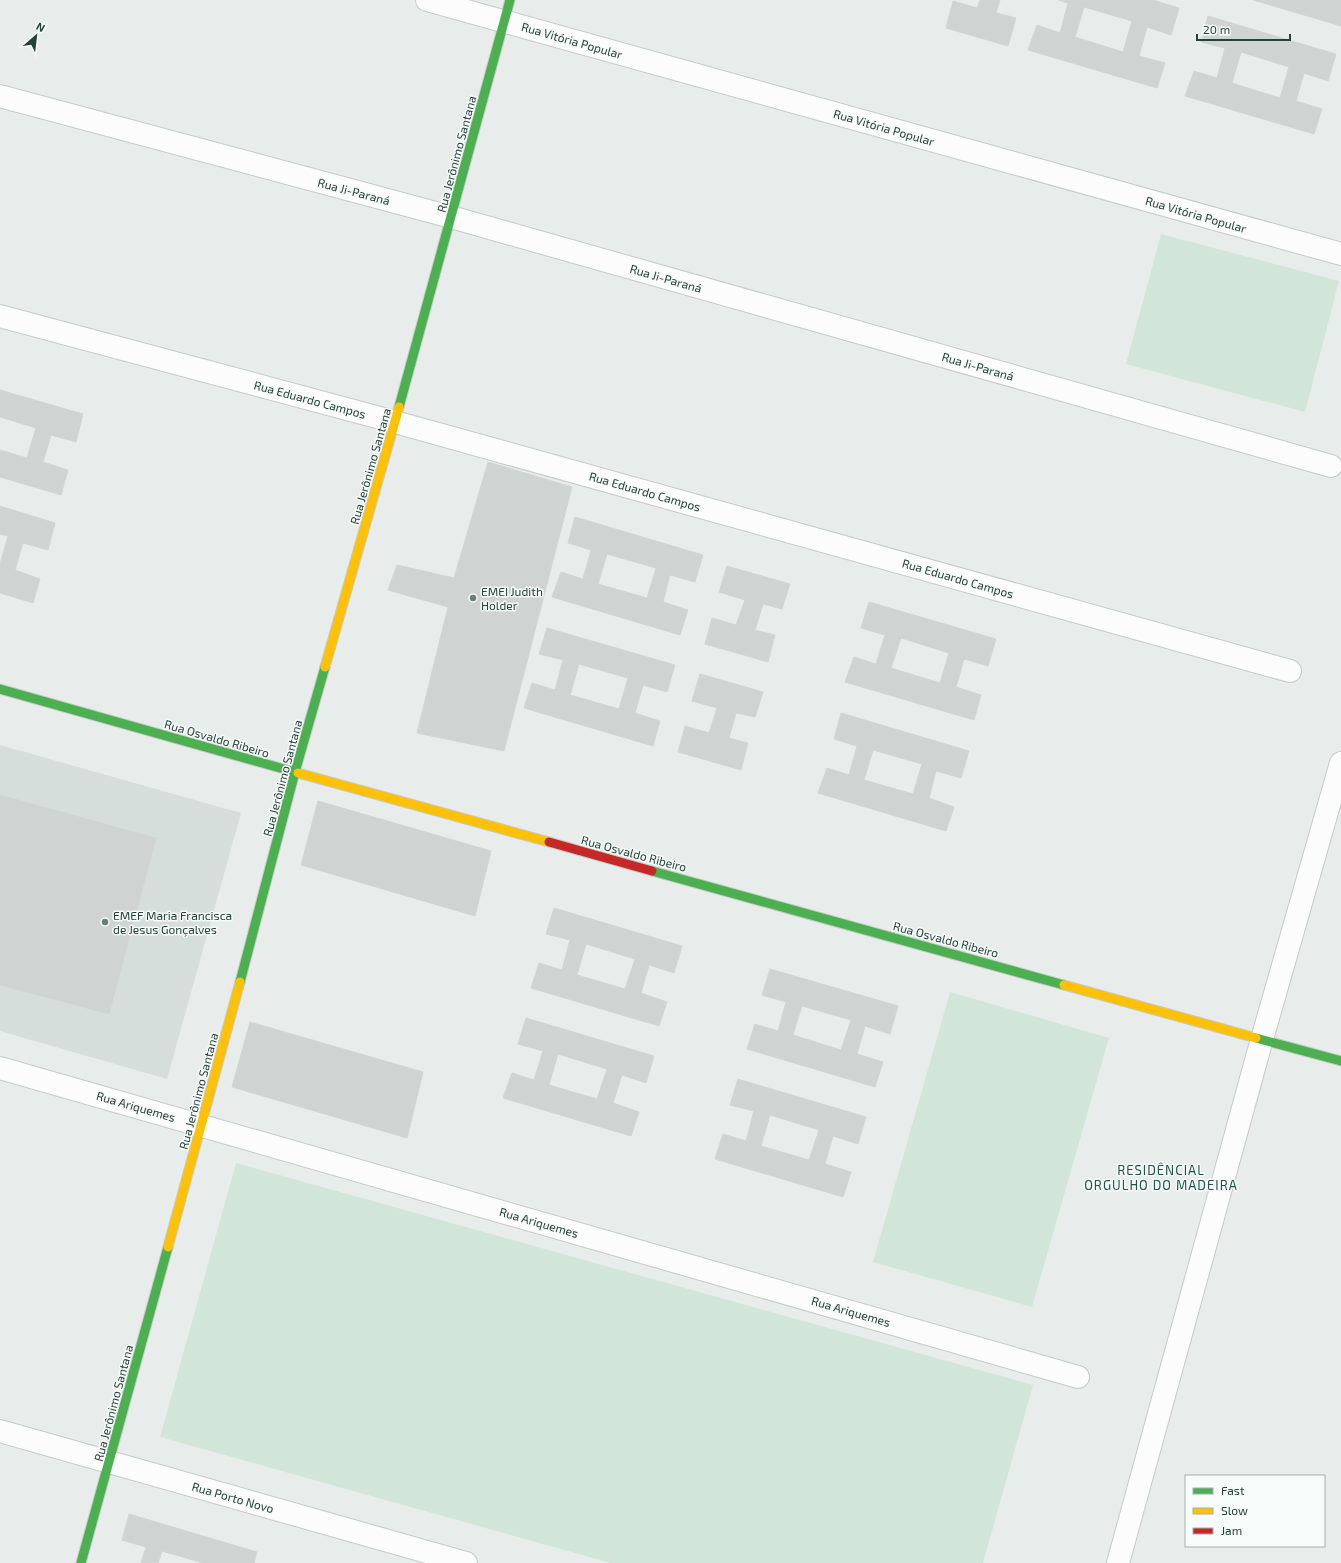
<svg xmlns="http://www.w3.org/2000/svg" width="1341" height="1563" viewBox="0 0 1341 1563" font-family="'Exo 2',sans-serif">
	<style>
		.built { fill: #d6dedb }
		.green { fill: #d1e6d8 }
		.building { fill: #cfd4d2; stroke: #d1d6d4; fill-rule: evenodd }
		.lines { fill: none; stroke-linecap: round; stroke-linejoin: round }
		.street-casing { stroke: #c5cac8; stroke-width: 24 }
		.fast-casing { stroke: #c3cbc8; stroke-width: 11 }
		.slow-casing { stroke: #c3cbc8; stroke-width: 11 }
		.jam-casing { stroke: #c3cbc8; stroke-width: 11 }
		.street { stroke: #fcfcfc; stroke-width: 22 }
		.fast { stroke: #4caf50; stroke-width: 9 }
		.slow { stroke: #ffc107; stroke-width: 9 }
		.jam { stroke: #c62828; stroke-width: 9 }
		.poi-dot { fill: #697e78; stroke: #f7fbf9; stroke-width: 1.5 }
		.labels { text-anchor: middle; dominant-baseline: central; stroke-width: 3; stroke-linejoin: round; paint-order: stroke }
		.street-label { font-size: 12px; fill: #24423a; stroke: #f7fbf9 }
		.poi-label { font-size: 12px; fill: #24423a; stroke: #f7fbf9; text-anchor: start }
		.neighbourhood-label { font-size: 13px; letter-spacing: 1px; fill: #1f5548; stroke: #f7fbf9 }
	</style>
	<rect width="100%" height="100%" fill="#e8edeb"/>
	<path class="built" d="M0,745L241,813L167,1079L0,1031Z"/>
	<g class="green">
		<path d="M1161,234L1339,281L1305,412L1126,364Z"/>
		<path d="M950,992L1109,1038L1032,1307L873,1262Z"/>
		<path d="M236,1163L1033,1385L983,1563H611L160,1437Z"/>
	</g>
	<g class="building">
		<path d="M980,0H1000L996,13L1016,18L1008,46L946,28L953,1L977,8Z"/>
		<path d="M1058,0H1153L1179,8L1171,35L1147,27L1139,56L1165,63L1157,88L1028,50L1037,25L1060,33L1068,3ZM1084,7L1132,21L1123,52L1075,37Z"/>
		<path d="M1253,0H1341V26Z"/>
		<path d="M1208,16L1336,54L1328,81L1304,73L1296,101L1322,109L1314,134L1185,96L1194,71L1217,78L1225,48L1201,42ZM1241,52L1289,67L1280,98L1232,83Z"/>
		<path d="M0,390L83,414L76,442L51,435L43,462L68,470L61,495L0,477V450L27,458L36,428L0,417Z"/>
		<path d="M488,462L572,487L504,751L417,733L448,607L388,590L397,565L454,578Z"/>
		<path d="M0,506L55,523L48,550L23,543L15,570L40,579L33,603L0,593V564L8,536L0,534Z"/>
		<path d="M575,517L703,555L695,582L670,575L663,602L688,610L680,635L552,597L561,572L583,579L591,550L568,543ZM607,554L656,568L647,598L598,584Z"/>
		<path d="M727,566L790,584L782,609L763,604L755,630L775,635L768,662L705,644L712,618L736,625L745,600L719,592Z"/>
		<path d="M869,602L996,639L988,666L964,659L956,687L981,695L974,720L845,682L854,657L876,664L885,635L861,628ZM901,638L949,653L940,683L891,668Z"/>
		<path d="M547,628L675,665L667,692L643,685L635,713L660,721L653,746L524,708L532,683L555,690L563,660L539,654ZM579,664L628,678L619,709L570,695Z"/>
		<path d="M700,674L763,692L755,717L736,713L729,738L748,743L741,770L678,752L685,726L709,733L717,708L692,701Z"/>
		<path d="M841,713L969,751L961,778L936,771L929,798L954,807L946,831L818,793L827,768L849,775L857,746L834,739ZM873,750L922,764L913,794L864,780Z"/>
		<path d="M0,795L156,838L109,1014L0,985Z"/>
		<path d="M318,801L491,851L475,916L301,865Z"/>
		<path d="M554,908L682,946L674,973L649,965L641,993L667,1002L659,1026L531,988L539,963L562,970L570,940L546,934ZM586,944L635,959L625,989L577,975Z"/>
		<path d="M770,969L898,1006L890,1034L865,1026L857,1054L883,1062L875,1087L747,1049L755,1024L778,1031L786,1002L762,995ZM802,1006L851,1020L841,1050L793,1035Z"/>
		<path d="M526,1018L654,1056L646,1083L622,1075L613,1103L639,1112L631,1136L503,1098L512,1073L534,1080L543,1051L518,1044ZM558,1054L607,1069L597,1099L549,1085Z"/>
		<path d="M250,1022L423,1072L407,1138L232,1087Z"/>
		<path d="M738,1079L866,1117L858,1144L833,1136L825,1164L851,1172L843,1197L715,1159L723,1134L746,1141L754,1111L730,1105ZM770,1115L819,1130L809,1160L761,1146Z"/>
		<path d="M129,1514L257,1552L254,1563H203L162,1551L158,1563H141L146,1547L122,1540Z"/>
	</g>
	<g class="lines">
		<defs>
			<g id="street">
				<path d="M427,0L1341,254"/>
				<path d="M0,96L451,217L1331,466"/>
				<path d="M0,316L395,422L1290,671"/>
				<path d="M0,1068L1078,1377"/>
				<path d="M0,1431L466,1563"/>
				<path d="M1118,1563L1262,1039L1341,763"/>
			</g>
			<g id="fast">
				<path d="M399,407L510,0"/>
				<path d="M0,689L298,773"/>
				<path d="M652,871L1064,985"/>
				<path d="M240,982L295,772L325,667"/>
				<path d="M1256,1038L1341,1061"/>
				<path d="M81,1563L168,1247"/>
			</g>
			<g id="slow">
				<path d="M325,667L399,407"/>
				<path d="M298,773L549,842"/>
				<path d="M1064,985L1256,1038"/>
				<path d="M168,1247L240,982"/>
			</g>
			<path id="jam" d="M549,842L652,871"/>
		</defs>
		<use href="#street" class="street-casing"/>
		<use href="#fast" class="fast-casing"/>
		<use href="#slow" class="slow-casing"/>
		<use href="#jam" class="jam-casing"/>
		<use href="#street" class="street"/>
		<use href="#fast" class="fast"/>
		<use href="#slow" class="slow"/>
		<use href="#jam" class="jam"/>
	</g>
	<g class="poi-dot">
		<circle cx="473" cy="598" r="4"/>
		<circle cx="105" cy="922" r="4"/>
	</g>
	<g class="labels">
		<g class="street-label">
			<text transform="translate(572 40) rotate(16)">Rua Vitória Popular</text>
			<text transform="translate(884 127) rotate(16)">Rua Vitória Popular</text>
			<text transform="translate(456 154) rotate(-75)">Rua Jerônimo Santana</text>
			<text transform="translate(354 191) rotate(15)">Rua Ji-Paraná</text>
			<text transform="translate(1196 214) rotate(16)">Rua Vitória Popular</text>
			<text transform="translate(666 278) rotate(16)">Rua Ji-Paraná</text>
			<text transform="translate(978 366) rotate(16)">Rua Ji-Paraná</text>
			<text transform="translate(310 399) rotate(15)">Rua Eduardo Campos</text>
			<text transform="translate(370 466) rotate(-74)">Rua Jerônimo Santana</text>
			<text transform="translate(645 491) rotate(16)">Rua Eduardo Campos</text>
			<text transform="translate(958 578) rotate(16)">Rua Eduardo Campos</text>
			<text transform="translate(217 738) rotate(16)">Rua Osvaldo Ribeiro</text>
			<text transform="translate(282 778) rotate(-75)">Rua Jerônimo Santana</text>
			<text transform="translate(634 853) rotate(15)">Rua Osvaldo Ribeiro</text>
			<text transform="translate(946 939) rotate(15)">Rua Osvaldo Ribeiro</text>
			<text transform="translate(198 1091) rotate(-75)">Rua Jerônimo Santana</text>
			<text transform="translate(136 1106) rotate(16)">Rua Ariquemes</text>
			<text transform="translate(539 1222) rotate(16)">Rua Ariquemes</text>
			<text transform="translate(851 1311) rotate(16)">Rua Ariquemes</text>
			<text transform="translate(113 1403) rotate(-75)">Rua Jerônimo Santana</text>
			<text transform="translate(233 1497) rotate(16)">Rua Porto Novo</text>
		</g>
		<g class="poi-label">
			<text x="481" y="591">EMEI Judith<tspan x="481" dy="14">Holder</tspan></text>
			<text x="113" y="915">EMEF Maria Francisca<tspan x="113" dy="14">de Jesus Gonçalves</tspan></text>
		</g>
		<g class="neighbourhood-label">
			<text x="1161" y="1170">RESIDÊNCIAL<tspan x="1161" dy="15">ORGULHO DO MADEIRA</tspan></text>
		</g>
	</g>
	<rect x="1185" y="1475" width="140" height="72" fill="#f7fbf9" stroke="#a3b1ad"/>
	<rect x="1193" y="1488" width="20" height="6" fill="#4caf50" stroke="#a3b1ad"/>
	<text x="1221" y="1495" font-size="12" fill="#24423a">Fast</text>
	<rect x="1193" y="1508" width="20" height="6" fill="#ffc107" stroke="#a3b1ad"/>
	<text x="1221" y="1515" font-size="12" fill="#24423a">Slow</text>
	<rect x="1193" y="1528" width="20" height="6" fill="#c62828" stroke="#a3b1ad"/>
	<text x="1221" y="1535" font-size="12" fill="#24423a">Jam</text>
	<g transform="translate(36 36) rotate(28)" stroke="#f7fbf9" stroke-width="3" paint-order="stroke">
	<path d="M0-3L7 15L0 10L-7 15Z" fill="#24423a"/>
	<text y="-6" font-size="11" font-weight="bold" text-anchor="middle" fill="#24423a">N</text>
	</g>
	<path d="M1197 34v6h93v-6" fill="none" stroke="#24423a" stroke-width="2"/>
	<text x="1203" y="34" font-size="12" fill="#24423a" stroke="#f7fbf9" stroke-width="3" paint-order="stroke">20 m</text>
</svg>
